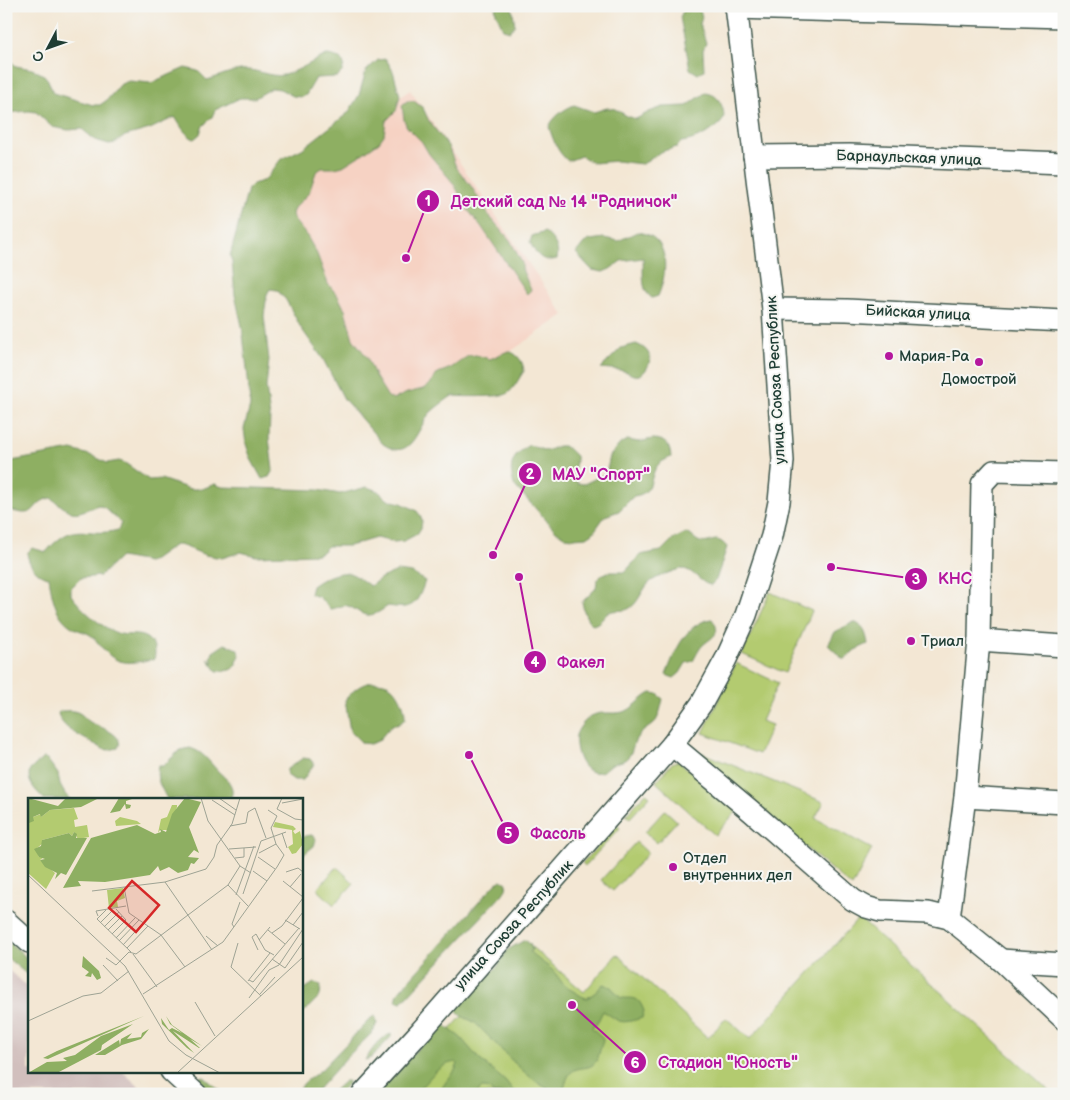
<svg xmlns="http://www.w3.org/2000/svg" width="1070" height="1100" viewBox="0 0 1070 1100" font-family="'Balsamiq Sans',sans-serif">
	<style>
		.built { fill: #f6d2c3 }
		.industrial { fill: #d1bfbd }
		.green { fill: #b3cb70; stroke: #698452 }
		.forest { fill: #8eaf62; stroke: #56764b }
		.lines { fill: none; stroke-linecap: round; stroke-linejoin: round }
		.minor-casing { stroke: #3f564c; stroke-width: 24 }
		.minor { stroke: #fff; stroke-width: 21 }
		.poi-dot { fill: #b5179e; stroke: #f6f6f2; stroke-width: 2 }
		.labels { text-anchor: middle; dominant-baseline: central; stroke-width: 4; stroke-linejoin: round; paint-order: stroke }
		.street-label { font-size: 15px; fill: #1f3d34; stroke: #f6f6f2 }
		.poi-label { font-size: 15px; fill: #1f3d34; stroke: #f6f6f2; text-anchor: start }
		.inset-road { fill: none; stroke: #9ea394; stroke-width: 1 }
		.view { fill: #d62828; fill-opacity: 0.15; stroke: #d62828; stroke-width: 2.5 }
		.inset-edge { fill: none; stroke: #1f3d34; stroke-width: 2.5 }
		.leader { fill: none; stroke: #b5179e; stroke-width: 2 }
		.callout-dot { fill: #b5179e; stroke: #f6f6f2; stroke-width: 2 }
		.mark-label { font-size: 15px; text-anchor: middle; font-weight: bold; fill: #fff }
		.callout-label { font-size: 16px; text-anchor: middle; font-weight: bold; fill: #b5179e; stroke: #f6f6f2; stroke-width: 4; stroke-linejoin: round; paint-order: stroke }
	</style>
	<rect width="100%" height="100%" fill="#f6f6f2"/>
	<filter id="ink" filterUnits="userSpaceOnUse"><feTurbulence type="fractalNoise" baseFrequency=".02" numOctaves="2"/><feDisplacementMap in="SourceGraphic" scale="10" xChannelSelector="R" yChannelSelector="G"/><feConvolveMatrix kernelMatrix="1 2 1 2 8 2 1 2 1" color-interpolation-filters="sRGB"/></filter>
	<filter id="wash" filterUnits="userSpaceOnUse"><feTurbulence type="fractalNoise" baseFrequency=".0096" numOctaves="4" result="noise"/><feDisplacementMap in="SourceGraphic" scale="20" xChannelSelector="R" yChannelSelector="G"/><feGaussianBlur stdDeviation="1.12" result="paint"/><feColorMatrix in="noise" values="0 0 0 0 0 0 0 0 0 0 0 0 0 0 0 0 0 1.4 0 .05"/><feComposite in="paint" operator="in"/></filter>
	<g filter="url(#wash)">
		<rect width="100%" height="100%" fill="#f3e7d4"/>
		<path class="built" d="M410,90L564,315L401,426L247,201Z"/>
		<path class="industrial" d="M6,968L29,988V1071H122L147,1094H6Z"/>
		<g class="green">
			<path d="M770,592L812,611L785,673L742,654Z"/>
			<path d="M736,663L778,683L761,721L772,725L759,754L703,733Z"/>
			<path d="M702,753L824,802L815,818L872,849L852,887L699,757Z"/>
			<path d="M678,761L738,810L715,835L656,782L672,763Z"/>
			<path d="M646,793L650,796L630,818L626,815Z"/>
			<path d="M665,810L677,821L657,843L645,832Z"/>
			<path d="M617,825L620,828L585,866L582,863Z"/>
			<path d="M636,842L648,853L613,891L601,880Z"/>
			<path d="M337,867L354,883L334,905L317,889Z"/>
			<path d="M859,918L1053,1094H393L527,943L584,992L617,954L708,1038L726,1018L750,1039Z"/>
		</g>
		<g class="forest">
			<path d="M495,6H512L515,25L510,31L503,29L496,13Z"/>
			<path d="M694,6L700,10L702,17L700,24L706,43L703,50L704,70L698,74L690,69L680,17L683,11Z"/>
			<path d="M327,55C335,56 339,57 344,64L342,72L337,77L316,78L306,95L300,97L293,96L280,89L272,88L255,98H240L215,110L212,117L202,127L200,134L194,139C184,134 181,126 175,117L150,129L125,136L115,143L109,144L95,140L82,129L68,130L52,127L36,112L29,111L6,113V57L16,66L32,69L44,75L48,80L53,93L93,105H100L107,100L121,84L129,81L151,83L185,68L198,71L207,80C218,77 230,71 241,70C256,68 269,78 284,75C299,71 312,61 327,55Z"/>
			<path d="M386,59L393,71L400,96L396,111L386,121L384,135L379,142L362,154L343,166L335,168H322L316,172L309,193L294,208L292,214L294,220L307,236L317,254L328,284L338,296L345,310L353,339L367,357L375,376L388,397L394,399L407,393L423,389L430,384L438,373L451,368L468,356L476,355L490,359L508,351C518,354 523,361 524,371C519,378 514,389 507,394C502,397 460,397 452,396C445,401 436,407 430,413C417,429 411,463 383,444L344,399L323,359L301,328L286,300L277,290L270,289L267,294L264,316L269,360L266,387L270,417L269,438L273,470L269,477L262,479L251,459L246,444L244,429L250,406L248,378L242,326L235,295L232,262L230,256L248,189L253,184L265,180L281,159L302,149L348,113L359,95L366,71L378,60Z"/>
			<path d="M705,93C713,94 717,96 721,104C723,109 725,114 723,120C717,130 692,142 681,142L677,147L660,152L648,161L642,164L616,161L594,163L581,156L568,161C557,152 553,139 549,127C553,117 564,109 574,105L594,112L607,108L615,109L627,116L636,119L649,112L663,107L687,106Z"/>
			<path d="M407,101H414L423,108L429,121L448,146L456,167L471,186L490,217L510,240L522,263V269L531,290L527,294L481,226L467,209L454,184L429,154L422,142L407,127L404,120L402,105Z"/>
			<path d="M545,232C553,239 560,247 557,259C542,263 536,255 530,242L532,236Z"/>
			<path d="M637,232C671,235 668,273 658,296L652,298C640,290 644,272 643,258L621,261L610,269L603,272L592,270L576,253L584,243L590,240L604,238L618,241Z"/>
			<path d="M636,344C647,348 654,356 647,368C645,371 643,374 639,375C633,377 629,372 624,371C617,369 608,369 601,368L621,348Z"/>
			<path d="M652,439C665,439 670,445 671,457C667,459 662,461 660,463C647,474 657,493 634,496L619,511L605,516L593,533L587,537L573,538L566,537L556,531L514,485C508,465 512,456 529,445L546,451C563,444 563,443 576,456C577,468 570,471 577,483L584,484L603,475L607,470L610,456L620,444L627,440L639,442Z"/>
			<path d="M72,450L93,456L107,463L119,461L125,463L149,480L161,479L190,489H202L215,484L222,487L318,490L340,494L367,487L378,491L388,500L401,503L416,510L420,515L422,521L421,528L417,534L404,541L394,542L376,538L349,546H328L323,551L318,554L256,556L241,552L222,558L205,555L181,545H175L154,560L148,562L120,557L100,576L81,578L71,588V595C82,610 103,629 120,634C130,636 142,632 150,641C155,646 156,652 154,659C137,662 121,667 107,653C102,648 97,641 92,636C87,632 79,631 74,628C55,618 52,596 49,577C37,576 28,564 27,553L32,548L46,552C76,517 84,539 118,530L121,523L105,508L98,505C71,516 75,516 51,498C29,502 41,520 9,510L6,512V462Z"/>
			<path d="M686,533C692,535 695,540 700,542C712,545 715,533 727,547L716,580L711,585C700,584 693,568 681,569C674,570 654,578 649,583C642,590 639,602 630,608C623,613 615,608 608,613C602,618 602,622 593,625C585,619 584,611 582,602L596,588L597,580L603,574L610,572H625L640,555L661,551L672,540Z"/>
			<path d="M397,571L412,573L425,581C417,605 413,610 388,606C378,613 370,619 359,612C355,610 352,607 348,606C341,604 337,609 330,609L319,597L310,594L312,586C321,579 337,571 349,573C356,575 364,582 370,586L381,578Z"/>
			<path d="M712,619C722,633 714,636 704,644C699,648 696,656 693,661L686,663L680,673L674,678L666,675C675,652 685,623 712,619Z"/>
			<path d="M854,622C864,626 866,633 868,644L855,650L844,660L828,645L835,632Z"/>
			<path d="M225,644L237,649L240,655C234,670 233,671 217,671L208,659L213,663L211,658L213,652Z"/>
			<path d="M371,682C376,682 382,682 387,684C398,688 406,708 405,719L399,724L392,725L378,741L370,744L362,743L350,731L345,700C353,691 358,685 371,682Z"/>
			<path d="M651,693L658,694L663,699C661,706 660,715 656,721C651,727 641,731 636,739C632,745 633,754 626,759C623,762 616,762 612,764C608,767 604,772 599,772C581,776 574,748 576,735C578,729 584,721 590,717C599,710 612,715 623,712C631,711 642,697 651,693Z"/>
			<path d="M61,711C66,711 72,710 77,712C83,714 85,719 90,722C98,727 126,734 118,748L109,750L103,749C90,740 61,731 58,713Z"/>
			<path d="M190,748C204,752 209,762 218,771C226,779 237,787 230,799H167C161,787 155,779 158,766H163L180,750Z"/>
			<path d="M43,758L47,759L58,774L60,785L65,794L70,799H44C36,790 26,783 30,770Z"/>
			<path d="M303,758L310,759L314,764L303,780H294L287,775V769Z"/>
			<path d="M312,835L316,839L314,846L304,854L301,855V838L305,836Z"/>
			<path d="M502,880L507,883L506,889L502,895L402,1002L396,1001L398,993L402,988L496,883Z"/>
			<path d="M6,940L21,952L29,961V976L6,957Z"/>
			<path d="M525,940L530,944L532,950L530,952C536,958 542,962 549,967C559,975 560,985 573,991C579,994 581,997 587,998L596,992L603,984L611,987L621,998C634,999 638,995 644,1011L642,1018C634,1020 624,1024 617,1020C612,1017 608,1014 603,1011L596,1025H593L592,1028L603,1038C603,1043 601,1045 600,1050C594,1078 579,1060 569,1075C565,1081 566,1088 560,1093C533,1089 495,1041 475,1023C467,1017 458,1018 455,1007L498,966L507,950Z"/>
			<path d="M314,983L321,985L320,996L301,1015V991Z"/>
			<path d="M375,1016L377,1023L373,1032L346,1058L314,1094H295L305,1082L321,1070L372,1017Z"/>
			<path d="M442,1022L449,1029L460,1037L479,1059L505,1081L512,1090L522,1094H493C491,1089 486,1088 482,1088L476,1094H440C443,1081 454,1076 458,1064L456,1062L447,1064L435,1072L415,1094H376Z"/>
			<path d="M391,1034V1037L371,1058L365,1060C372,1050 379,1038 391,1034Z"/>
			<path d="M203,1076L224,1094H211L200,1081V1077Z"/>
			<path d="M344,1081H348V1084L339,1094H330Z"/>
		</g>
	</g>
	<g filter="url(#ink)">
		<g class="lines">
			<defs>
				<g id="minor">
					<path d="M736,8L1064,17"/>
					<path d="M754,156L850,155L1064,163"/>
					<path d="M773,309L847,310L1064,321"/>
					<path d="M979,640L1064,646"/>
					<path d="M672,745L751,811L853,900L866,907L880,911L928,913L949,918L1001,960L1064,1019"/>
					<path d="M965,797L1064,803"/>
					<path d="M949,918L965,797L979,640L982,484L994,471L1064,473"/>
					<path d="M6,921L29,942"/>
					<path d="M1001,960L1064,964"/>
					<path d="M171,1071L196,1094"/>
					<path d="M363,1094L421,1031L672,745L702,703L726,659L746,615L772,536L779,502L783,461L773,309L736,6"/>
				</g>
			</defs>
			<use href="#minor" class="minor-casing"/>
			<use href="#minor" class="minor"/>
		</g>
	</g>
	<g class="poi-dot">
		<circle cx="889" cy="356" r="5"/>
		<circle cx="979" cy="362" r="5"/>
		<circle cx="911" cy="641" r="5"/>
		<circle cx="673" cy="867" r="5"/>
	</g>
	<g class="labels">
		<g class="street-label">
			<text transform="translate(909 158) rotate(2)">Барнаульская улица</text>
			<text transform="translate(918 313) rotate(3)">Бийская улица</text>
			<text transform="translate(776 380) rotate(-93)">улица Союза Республик</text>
			<text transform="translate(514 925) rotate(-48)">улица Союза Республик</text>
		</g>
		<g class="poi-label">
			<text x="899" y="356">Мария-Ра</text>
			<text x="979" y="379" text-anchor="middle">Домострой</text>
			<text x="921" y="641">Триал</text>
			<text x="683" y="858">Отдел<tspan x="683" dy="17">внутренних дел</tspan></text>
		</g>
	</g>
	<g transform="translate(28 798)">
		<rect width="275" height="275" fill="#f3e7d4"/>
		<path d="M144,7H149V9L140,32H132L130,35L133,21L139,19ZM46,10L50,21L46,22L47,29L59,27L61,39L50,41L46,34L44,38L41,35L14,42L15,45L8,51L11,59H16L12,62L27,75L18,91L0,75V25L5,19L13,16V19L22,12ZM92,19L109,23L113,26L88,28L87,23ZM247,24L265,28L268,31L265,33L267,36L272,33L275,46L268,55L264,56L260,49L265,46L264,32L245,29ZM95,90L97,100L89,103L90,109L81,110L79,92Z" fill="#b3cb70"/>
		<path d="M0,0L30,8L38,0H71L53,9L22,12L13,19L12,16L5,19L6,23L1,25ZM91,0H107L98,3V6L103,7L102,10L98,11L97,6L92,13L82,15ZM157,0L173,4L161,29L171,55L166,52L160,59L171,60L166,66L163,65L160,72L150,75L141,69L132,73L130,68L122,77L77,84L50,83L53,88L35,90L63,40L109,27L127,36L133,34L132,31L138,34L144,16ZM46,34L49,36L48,40H59L38,77L33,75L27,81L29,75L17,69L12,62L17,61L11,59L6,51L13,48L14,42L41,35L44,38ZM55,158L71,173L73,180L69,182L64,175L63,179L57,178L61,174L54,169ZM116,218L20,261L15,260L29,253ZM138,218L144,227L174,248L162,241L172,250H171L145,233L166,255L159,250L134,226L133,220L141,232L144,230L154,235L142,226ZM105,226L74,247L73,252L29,275H0L19,264L39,263L35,260L47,257L73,238ZM121,231L113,241L94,247L77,257H67L91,242L92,247L93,241L104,235L99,241L113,239L114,235Z" fill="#8eaf62"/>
		<path class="inset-road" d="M173,0L180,23L212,68L223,75M191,0L208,12M254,0L249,11L267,21L275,22M184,2L207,17M254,5L275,1M202,28L218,25L220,14L227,10L238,40M254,35L259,50M201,51L228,49M231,55L248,46M230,59L247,71M207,60L216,59V50M225,73L239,83M258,74L270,70L275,74M0,77L97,168L141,243L158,257L192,275M255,83L275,99M137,84L184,152M200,87L220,108M96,89L101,115L133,137L157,169M262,89L273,76M64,93L137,84L178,71L186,59L189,47L204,26L212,0M215,96L233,43L258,34M208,97L226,48M78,112L69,121L103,154M70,118L68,113L98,108M257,122L272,131M72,125L85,112M265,127L275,114M76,129L91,114M206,129L204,126L212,104M80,132L94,118M240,132L257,146M244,135L254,128L275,100M84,136L98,122L88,111M178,138L190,148M88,140L107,120M231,142L242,129M91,143L111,122M210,145L203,169L233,198M95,147L115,125M99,150L120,128M230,152L224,139L228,136L237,152L246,157M105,156L129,189M78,160L88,167L101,154L108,156L200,87L212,68M244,161L257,170L275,144M75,167L90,183M221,182L225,184L271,130M220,183L242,155M115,196L195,144L249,69L256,57L248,46L243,30L249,18L240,12M232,196L247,179M221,200L241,172L251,167L275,131M167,204L187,238M0,223L55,198L73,195L101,173M149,275L275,159"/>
		<path class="view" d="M104,83L131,107L108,134L81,110Z"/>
		<rect width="275" height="275" class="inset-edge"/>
	</g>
	<path class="leader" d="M406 258L428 201M493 555L530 474M831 567L916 579M519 577L535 662M469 755L508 833M572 1005L635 1062"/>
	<g class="callout-dot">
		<circle cx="406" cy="258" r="5"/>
		<circle cx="493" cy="555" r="5"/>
		<circle cx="831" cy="567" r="5"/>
		<circle cx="519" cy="577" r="5"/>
		<circle cx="469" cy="755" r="5"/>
		<circle cx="572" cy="1005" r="5"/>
		<circle cx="428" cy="201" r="12"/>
		<circle cx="530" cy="474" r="12"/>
		<circle cx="916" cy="579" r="12"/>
		<circle cx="535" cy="662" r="12"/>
		<circle cx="508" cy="833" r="12"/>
		<circle cx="635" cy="1062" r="12"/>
	</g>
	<g class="mark-label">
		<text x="428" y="206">1</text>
		<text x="530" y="479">2</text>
		<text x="916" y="584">3</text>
		<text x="535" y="667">4</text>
		<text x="508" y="838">5</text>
		<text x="635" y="1068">6</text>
	</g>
	<g class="callout-label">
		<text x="564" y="207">Детский сад № 14 "Родничок"</text>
		<text x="601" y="480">МАУ "Спорт"</text>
		<text x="955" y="584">КНС</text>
		<text x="581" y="668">Факел</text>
		<text x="558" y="839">Фасоль</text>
		<text x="728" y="1068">Стадион "Юность"</text>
	</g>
	<rect width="1070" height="1100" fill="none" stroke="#f6f6f2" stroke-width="25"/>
	<g transform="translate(48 48) rotate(229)" stroke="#f6f6f2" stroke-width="4" paint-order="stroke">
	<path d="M0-4L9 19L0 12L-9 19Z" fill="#1f3d34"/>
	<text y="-8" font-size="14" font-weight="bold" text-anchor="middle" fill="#1f3d34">С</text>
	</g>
</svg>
